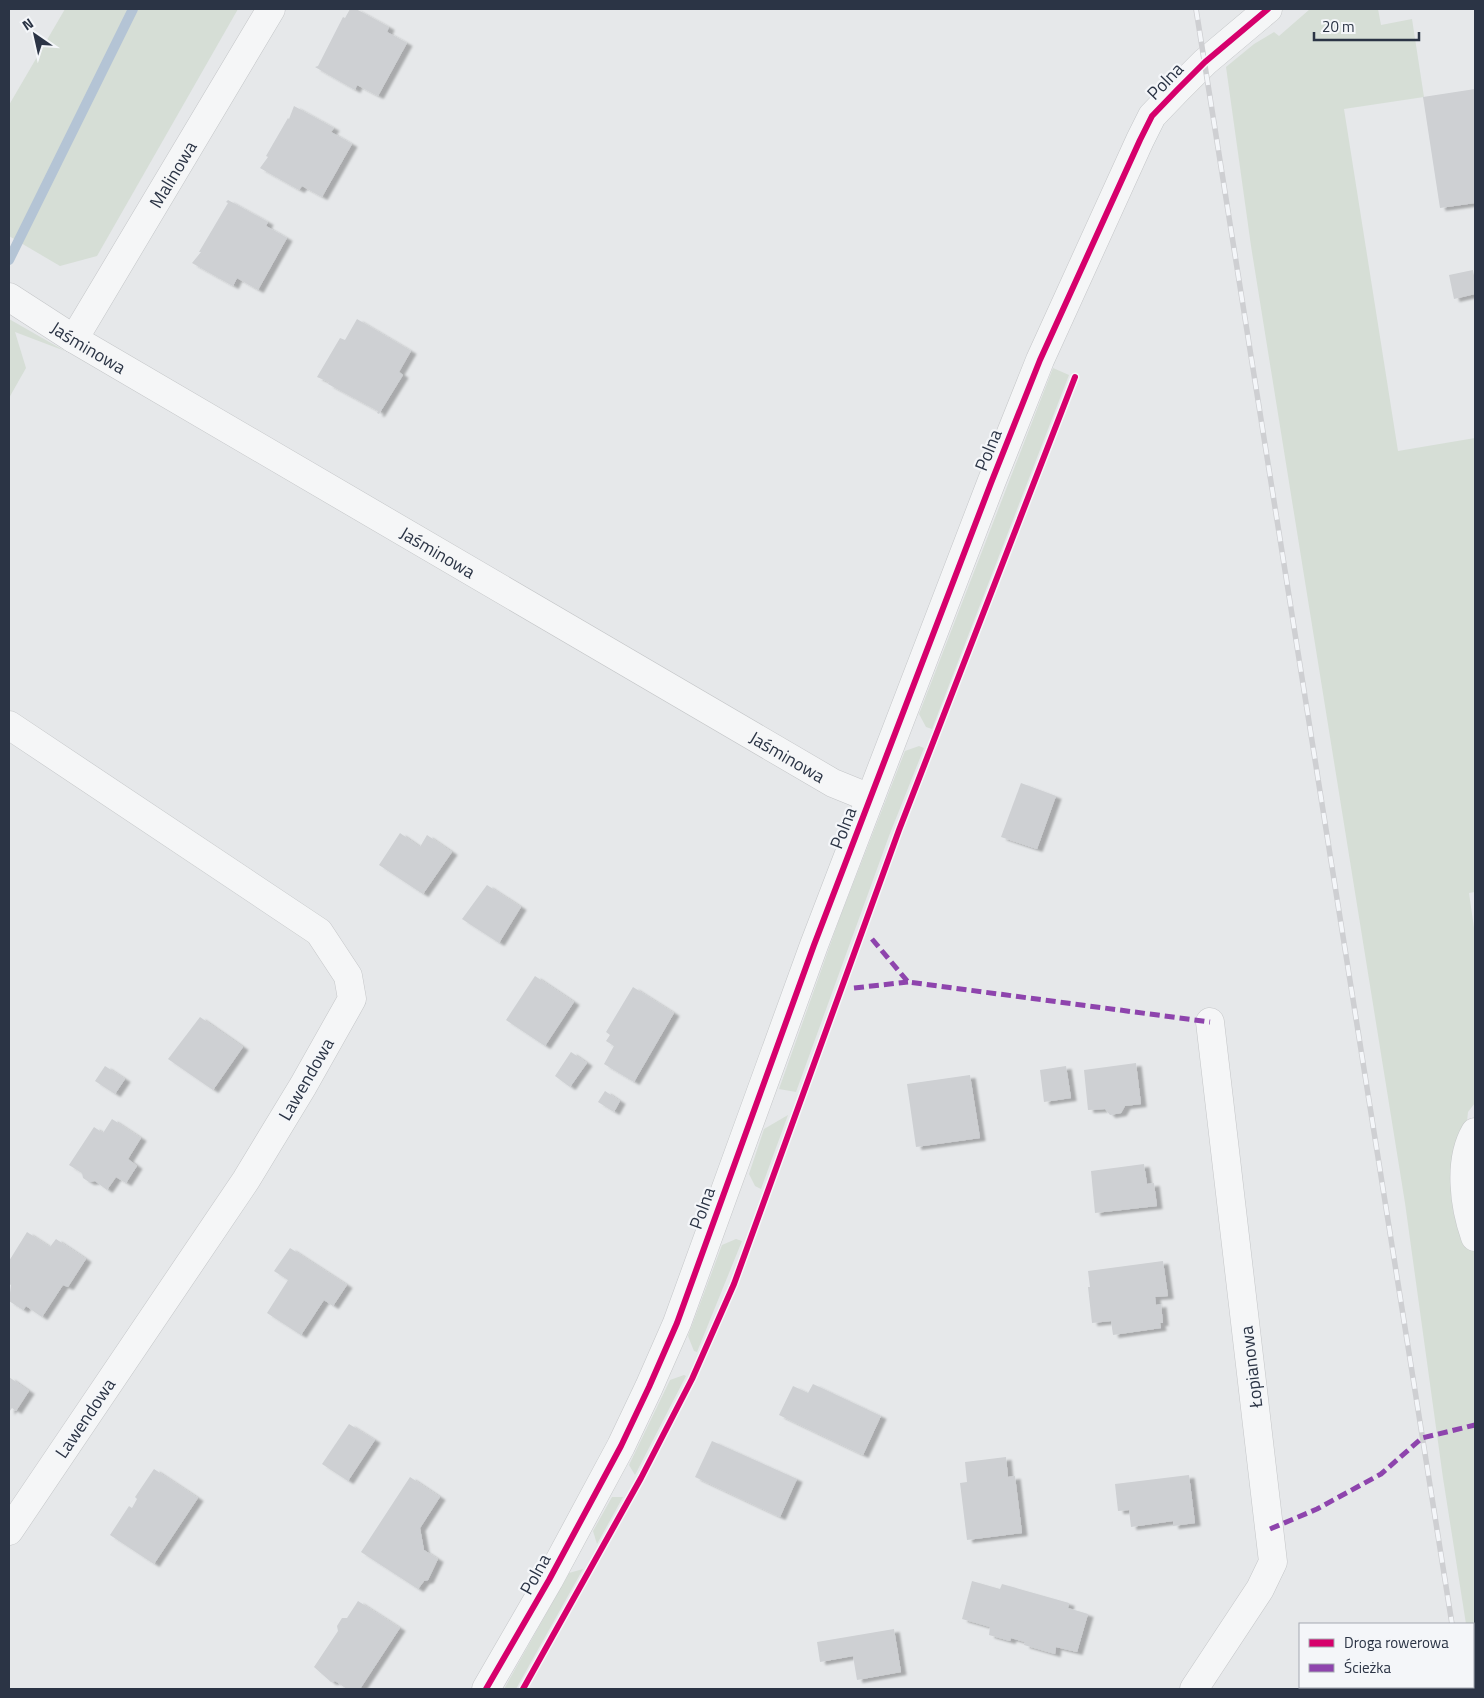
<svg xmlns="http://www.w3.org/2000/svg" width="1484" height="1698" viewBox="0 0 1484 1698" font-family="'Titillium Web',sans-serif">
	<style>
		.green { fill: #d6ded6 }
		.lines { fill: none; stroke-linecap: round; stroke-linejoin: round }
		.stream { stroke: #b4c4d5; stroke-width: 10 }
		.building { fill: #ced0d3; filter: url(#shadow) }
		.minor-casing { stroke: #c4c6c8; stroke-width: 29 }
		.minor { stroke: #f5f6f7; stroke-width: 28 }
		.rail-casing { stroke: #cecfd2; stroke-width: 5.5 }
		.rail { stroke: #f4f6f9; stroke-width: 4; stroke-dasharray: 11; stroke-linecap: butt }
		.quiet { stroke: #8e44ad; stroke-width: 5; stroke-dasharray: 10 5; stroke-linecap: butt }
		.cycleway-casing { stroke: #f4f6f9; stroke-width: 9 }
		.cycleway { stroke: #d6006c; stroke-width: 6 }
		.labels { text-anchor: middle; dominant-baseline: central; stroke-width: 4.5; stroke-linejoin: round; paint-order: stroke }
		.street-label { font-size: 18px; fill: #2b3445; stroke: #f4f6f9 }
	</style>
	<defs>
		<filter id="shadow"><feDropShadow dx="5.5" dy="3" stdDeviation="1" flood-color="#0004"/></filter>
	</defs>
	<rect width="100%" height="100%" fill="#e6e8ea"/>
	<g class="green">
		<path d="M65,9H238L97,256L60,266L9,236V105Z"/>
		<path d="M1310,9H1378L1381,25L1412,19L1424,97L1344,109L1398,451L1475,438V892L1469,893L1475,935V1103L1468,1112L1466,1131L1475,1250V1678L1473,1663V1624H1466L1443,1478L1405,1203L1251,246L1226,67L1254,44L1274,32L1279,36Z"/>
		<path d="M9,319L65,351L15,332L26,368L9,398Z"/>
		<path d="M1053,368L1069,375L932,729L926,727L919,714Z"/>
		<path d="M919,746L924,748L889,836L796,1092L779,1089L839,920L905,751Z"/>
		<path d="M788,1115L761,1189L755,1186L749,1174L764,1129Z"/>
		<path d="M736,1239L742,1241L697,1352L694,1351L688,1336L722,1245Z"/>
		<path d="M684,1375L686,1376L635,1475L629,1465L670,1380Z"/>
		<path d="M612,1497H623L597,1544L593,1531Z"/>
		<path d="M583,1569L516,1689H504L569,1573Z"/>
	</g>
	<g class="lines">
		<path class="stream" d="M9,260L133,9"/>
	</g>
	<g class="building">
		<path d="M350,9H356L389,27L387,32L407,43L378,96L357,85L355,90L315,67L318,66L343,17L345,18Z"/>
		<path d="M1475,89V203L1440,208L1423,97Z"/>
		<path d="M294,106L334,128L331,132L352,144L322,197L302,186L299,190L260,168L268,157L266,156L288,118L289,119Z"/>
		<path d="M228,200L268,222L266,226L287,238L258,290L237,278L233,286L192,263L201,252H199L228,203L226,202Z"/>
		<path d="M1473,270L1475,294L1454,299L1449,275Z"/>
		<path d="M357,319L411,351L399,372L403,375L379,414L377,413L378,411L328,384L329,382L317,377L340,338L345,340Z"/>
		<path d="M1021,783L1056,796L1037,849L1001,837Z"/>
		<path d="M400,833L420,847L427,835L452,852L423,894L379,865Z"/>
		<path d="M487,885L521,907L499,943L462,919Z"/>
		<path d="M535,976L574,1002L545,1046L506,1020Z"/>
		<path d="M633,987L674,1013L634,1082L604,1064L614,1046L606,1041L610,1035L606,1032Z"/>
		<path d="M200,1017L243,1047L213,1090L168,1059Z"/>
		<path d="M571,1052L587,1063L570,1087L555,1076Z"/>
		<path d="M1136,1063L1141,1104L1125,1106L1121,1113L1110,1115L1105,1109L1088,1110L1084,1070Z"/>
		<path d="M105,1066L125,1079L115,1094L95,1081Z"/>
		<path d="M1066,1066L1071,1098L1044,1102L1040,1070Z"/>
		<path d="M970,1075L980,1138L916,1147L907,1084Z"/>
		<path d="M605,1091L620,1101L614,1112L598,1102Z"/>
		<path d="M112,1119L141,1138L128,1159L137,1166L126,1183L116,1177L107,1190L95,1181L89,1182L83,1178L82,1173L69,1165L94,1127L103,1133Z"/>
		<path d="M1144,1164L1147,1184L1154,1183L1157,1206L1095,1213L1091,1171Z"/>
		<path d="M27,1232L50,1247L56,1239L86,1259L68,1287L63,1285L42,1317L26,1306L23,1310L9,1301L11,1285L9,1284V1261Z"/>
		<path d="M290,1248L347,1285L333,1306L324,1300L301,1335L267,1313L288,1280L274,1271Z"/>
		<path d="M1163,1261L1168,1296L1155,1297L1156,1305L1161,1304L1163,1323H1160L1161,1328L1113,1335L1111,1321L1092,1323L1088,1287H1090L1088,1271Z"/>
		<path d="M9,1377L29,1391L16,1411L12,1408L9,1412Z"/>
		<path d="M813,1384L881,1416L863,1455L779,1415L793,1386L808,1393Z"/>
		<path d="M349,1424L375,1440L348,1481L322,1464Z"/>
		<path d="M712,1441L797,1479L780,1517L695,1477Z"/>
		<path d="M1006,1457L1008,1477L1015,1476L1022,1533L967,1540L960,1483L967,1482L965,1462Z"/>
		<path d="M154,1469L198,1498L154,1564L110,1535L129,1506L132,1508L137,1499L135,1497Z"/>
		<path d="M1189,1475L1195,1523L1173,1526V1521L1131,1527L1129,1510L1118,1511L1115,1484Z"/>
		<path d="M410,1477L440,1497L420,1528L424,1550L438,1559L428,1580L424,1581L418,1589L361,1552Z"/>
		<path d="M972,1581L1000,1589L1002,1584L1069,1603L1068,1608L1088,1614L1077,1652L1056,1647L1055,1654L1024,1645L1025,1642L1011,1638L1010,1641L989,1635L990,1627L962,1619Z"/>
		<path d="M358,1601L400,1628L360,1689H347L335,1681L331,1682L314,1667L338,1631L337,1626L342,1618H347Z"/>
		<path d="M894,1629L901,1672L857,1680L853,1656L820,1662L817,1642Z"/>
	</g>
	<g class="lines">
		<defs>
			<g id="minor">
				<path id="s1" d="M9,297L74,339L833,783L870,798"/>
				<path id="s2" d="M74,339L271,9"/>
				<path d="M9,725L319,932L348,976L352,999L303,1086L246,1180L9,1531"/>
				<path d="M1475,1132C1458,1161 1464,1206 1475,1237"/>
				<path d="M486,1689L549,1580L621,1446L649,1387L677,1323L814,945L991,483L1040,360L1140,140L1152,116L1177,90L1205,62L1268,9"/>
				<path d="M1194,1689L1260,1589L1273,1562L1210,1022"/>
			</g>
		</defs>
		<use href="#minor" class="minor-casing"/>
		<use href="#minor" class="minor"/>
		<defs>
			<g id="rail">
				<path d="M1196,9L1452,1624"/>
				<path d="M1462,1687L1463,1689"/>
			</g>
		</defs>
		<use href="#rail" class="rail-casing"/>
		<use href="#rail" class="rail"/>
		<g class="quiet">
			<path d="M872,939L908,982L1210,1022"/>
			<path d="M854,988L908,982"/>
			<path d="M1270,1529L1317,1509L1381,1474L1422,1438L1475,1425"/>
		</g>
		<defs>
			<g id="cycleway">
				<path d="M486,1689L549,1580L621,1446L649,1387L677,1323L814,945L991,483L1040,360L1140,140L1152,116L1177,90L1205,62L1268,9"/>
				<path d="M523,1689L641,1478L692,1379L734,1284L899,830L1075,377"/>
			</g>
		</defs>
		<use href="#cycleway" class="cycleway-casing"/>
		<use href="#cycleway" class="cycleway"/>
	</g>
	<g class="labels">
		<g class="street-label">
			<text transform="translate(1165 81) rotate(-46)">Polna</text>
			<text stroke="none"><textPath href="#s2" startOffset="192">Malinowa</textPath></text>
			<text stroke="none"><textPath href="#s1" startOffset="94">Jaśminowa</textPath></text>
			<text transform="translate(988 450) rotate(-68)">Polna</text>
			<text stroke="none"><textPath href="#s1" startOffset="499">Jaśminowa</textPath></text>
			<text stroke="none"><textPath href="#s1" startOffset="904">Jaśminowa</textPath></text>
			<text transform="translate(843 828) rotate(-69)">Polna</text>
			<text transform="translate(306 1079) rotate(-60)">Lawendowa</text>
			<text transform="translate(702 1208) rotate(-70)">Polna</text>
			<text transform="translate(1251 1367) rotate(-97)">Łopianowa</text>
			<text transform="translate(85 1418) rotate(-56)">Lawendowa</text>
			<text transform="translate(535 1574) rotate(-61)">Polna</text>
		</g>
	</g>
	<rect width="1484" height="1698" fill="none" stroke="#2b3445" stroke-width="20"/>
	<rect x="1299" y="1623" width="175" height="65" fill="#f4f6f9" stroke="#a4a8b1"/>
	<rect x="1309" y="1639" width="25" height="8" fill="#d6006c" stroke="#a4a8b1"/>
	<text x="1344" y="1648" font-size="15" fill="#2b3445">Droga rowerowa</text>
	<rect x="1309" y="1664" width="25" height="8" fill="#8e44ad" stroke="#a4a8b1"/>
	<text x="1344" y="1673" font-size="15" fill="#2b3445">Ścieżka</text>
	<g transform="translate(35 35) rotate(326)" stroke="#f4f6f9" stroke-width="4" paint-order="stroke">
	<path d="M0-4L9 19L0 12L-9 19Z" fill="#2b3445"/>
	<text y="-8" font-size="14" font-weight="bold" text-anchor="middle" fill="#2b3445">N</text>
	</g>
	<path d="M1314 32v8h105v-8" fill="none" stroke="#2b3445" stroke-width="2.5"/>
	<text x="1322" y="32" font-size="15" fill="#2b3445" stroke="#f4f6f9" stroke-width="4" paint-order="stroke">20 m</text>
</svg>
